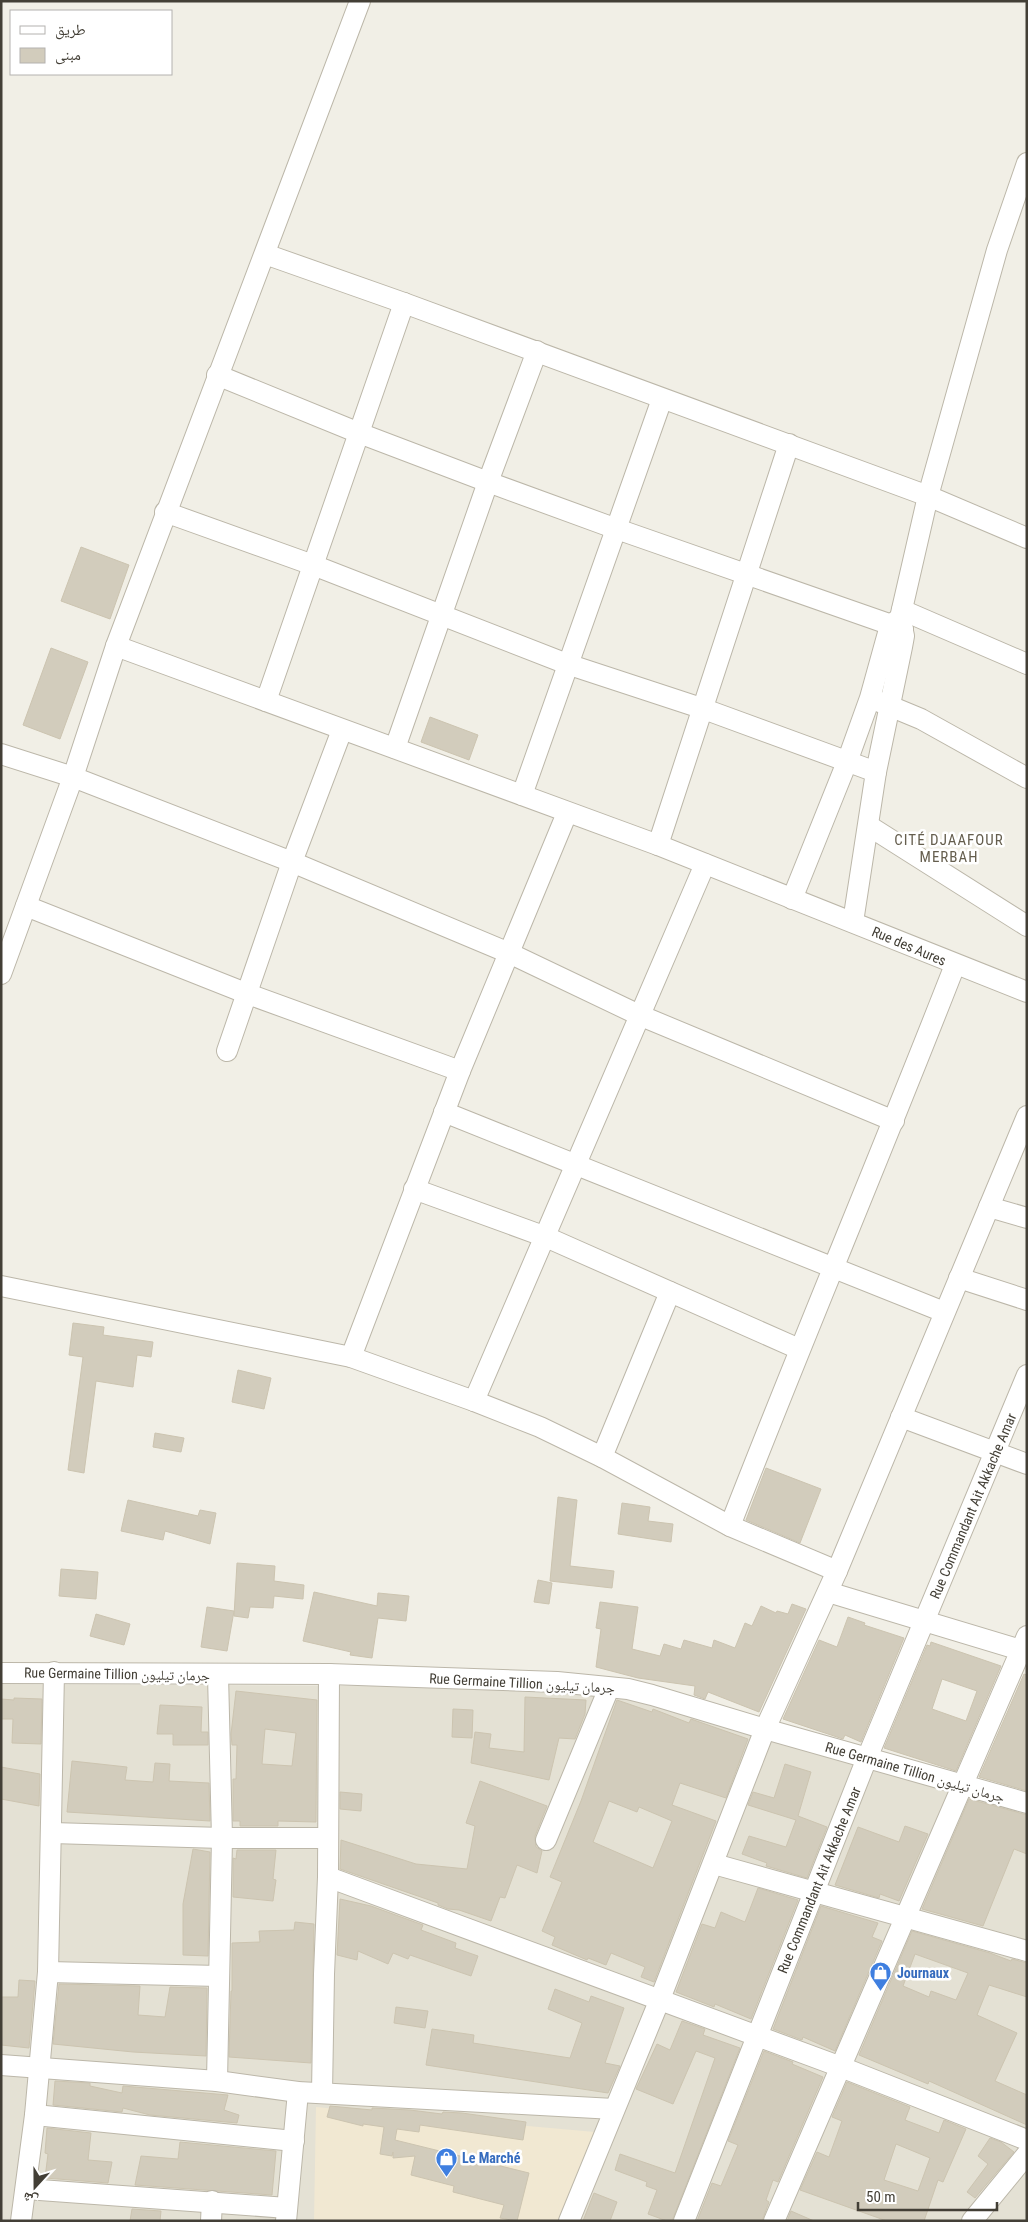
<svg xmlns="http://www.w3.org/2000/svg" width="1028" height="2222" viewBox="0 0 1028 2222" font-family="'Roboto Condensed','Noto Naskh Arabic',sans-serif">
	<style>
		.residential { fill: #e4e1d4 }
		.commercial { fill: #f1e8d2 }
		.building { fill: #d2ccbc; stroke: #ccc4b0; fill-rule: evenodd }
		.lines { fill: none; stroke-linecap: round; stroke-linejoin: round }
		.street-casing { stroke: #bcb7a9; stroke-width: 22 }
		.street { stroke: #fff; stroke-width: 20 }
		.labels { text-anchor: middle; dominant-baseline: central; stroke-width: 5; stroke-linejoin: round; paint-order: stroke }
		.street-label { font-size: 14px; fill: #433f36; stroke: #fff }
		.shop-label { font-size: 14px; font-weight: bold; fill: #366cbe; stroke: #fff; text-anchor: start }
		.neighbourhood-label { font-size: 15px; letter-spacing: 1px; fill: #655e4e; stroke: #fff }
	</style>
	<rect width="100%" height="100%" fill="#f1efe6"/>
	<path class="residential" d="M1,1684L613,1687L1027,1801V2221H1Z"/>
	<path class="commercial" d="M316,2107L595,2132L558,2221H314Z"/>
	<g class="building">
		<path d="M81,547L129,565L110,619L61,601Z"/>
		<path d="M51,648L88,662L60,739L23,725Z"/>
		<path d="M430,717L478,735L469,760L421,742Z"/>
		<path d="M73,1323L104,1327L103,1335L153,1342L151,1357L137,1355L133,1387L96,1381L84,1473L68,1470L83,1357L69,1355Z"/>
		<path d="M238,1370L271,1378L264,1409L232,1402Z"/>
		<path d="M155,1433L184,1438L181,1452L153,1447Z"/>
		<path d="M766,1468L821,1489L800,1543L746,1520Z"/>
		<path d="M558,1497L577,1500L570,1566L614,1571L612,1588L550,1581Z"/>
		<path d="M128,1500L198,1516L200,1510L216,1513L210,1544L165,1531L163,1540L121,1531Z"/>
		<path d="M622,1503L650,1507L648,1521L673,1524L671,1542L618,1534Z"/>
		<path d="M237,1563L275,1566L274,1581L304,1585L303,1599L274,1596L273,1608L250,1607L248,1618L234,1616Z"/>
		<path d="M61,1569L98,1572L96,1599L59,1596Z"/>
		<path d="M538,1580L552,1583L549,1604L534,1602Z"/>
		<path d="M314,1592L377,1606L378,1593L409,1596L406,1621L378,1618L372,1658L350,1655L351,1652L303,1641Z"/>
		<path d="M600,1602L638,1607L632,1649L660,1656L664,1644L681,1649L684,1640L712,1648L714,1640L735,1648L745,1623L752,1626L761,1606L776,1613L777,1611L788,1614L792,1604L806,1609L759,1712L708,1692L705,1699L694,1695L695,1686L638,1678L596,1667L601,1629L596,1628Z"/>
		<path d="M207,1607L234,1611L227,1651L201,1647Z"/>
		<path d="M96,1614L130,1624L124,1645L90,1636Z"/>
		<path d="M848,1617L865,1623L864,1625L904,1638L861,1742L845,1735L843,1739L783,1719L819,1640L837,1647Z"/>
		<path d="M931,1642L1001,1666L956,1771L884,1748L927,1645L930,1646ZM942,1679L977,1691L966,1721L932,1709Z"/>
		<path d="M1024,1674L1027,1675V1791L979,1777Z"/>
		<path d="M236,1691L317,1700L316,1822L278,1821V1826H240V1821H233V1779H236L237,1745H232L231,1734ZM265,1729L296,1733L292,1766L262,1764Z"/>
		<path d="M525,1697L586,1700L585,1714L575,1739L559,1738L549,1780L471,1763L475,1732L491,1734L489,1748L524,1752Z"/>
		<path d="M14,1698L42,1699L41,1744L12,1743L13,1719H1V1699L14,1700Z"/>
		<path d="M617,1700L652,1712L653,1709L689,1723L691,1719L748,1739L726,1798L680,1783L672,1805L716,1821L654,1982L641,1977L645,1967L611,1953L606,1965L588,1958L587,1960L552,1945L555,1937L542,1931L562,1882L550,1877L581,1801ZM609,1801L637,1812L639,1807L672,1821L653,1868L593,1842Z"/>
		<path d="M160,1705L202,1707L201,1732H208V1745H173V1734H157Z"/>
		<path d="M453,1709L473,1710L472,1738L452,1737Z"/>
		<path d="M72,1761L127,1767L125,1780L153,1782L155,1763L170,1764L169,1781L209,1783L210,1821L67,1812Z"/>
		<path d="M785,1764L811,1772L798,1816L827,1827L807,1878L766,1866L767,1863L742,1854L749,1836L786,1847L796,1820L748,1805L753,1792L774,1798Z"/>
		<path d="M1,1767L40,1774L39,1806L1,1799Z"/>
		<path d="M480,1781L547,1806L535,1836L536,1847L542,1851L537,1873L517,1865L505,1898L500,1897L491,1921L459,1910L448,1909L438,1905V1903L340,1869L341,1840L416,1864L467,1869L475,1826L466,1823Z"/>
		<path d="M340,1792L362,1794L361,1811L340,1809Z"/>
		<path d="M969,1799L1027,1815V1854L1014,1849L983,1926L922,1909Z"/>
		<path d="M905,1826L928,1834L899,1901L880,1894L879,1898L835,1885L858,1827L899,1842Z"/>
		<path d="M193,1849L210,1852L208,1956L183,1955V1904Z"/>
		<path d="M237,1850H276L273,1879L276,1880L273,1901L233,1897V1858L236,1859Z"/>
		<path d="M758,1888L798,1900L751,2019L715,2004L714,2007L676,1992L702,1924L715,1928L721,1912L745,1922Z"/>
		<path d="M340,1899L371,1906L423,1925L421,1930L456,1943L455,1948L478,1956L471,1976L410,1955L408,1959L393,1953L388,1964L358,1951L357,1960L337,1955Z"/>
		<path d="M821,1906L878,1923L872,1937L882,1941L835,2051L803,2037L802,2040L773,2029Z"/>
		<path d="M295,1922L314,1924L311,2063L229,2057L231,1991H232V1943L260,1942L259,1931L294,1930Z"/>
		<path d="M912,1931L990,1953L1011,1961L1012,1959L1027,1963V1997L989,1985L977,2015L1017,2033L995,2081L1027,2095V2125L929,2081L928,2084L859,2055ZM915,1954L968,1973L956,2000L931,1991L929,1997L903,1986Z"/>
		<path d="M19,1980L35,1981L29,2048L1,2045V1997H18Z"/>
		<path d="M59,1984L140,1986L138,2015L165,2017L170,1987L207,1988L206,2056L133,2052L53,2044Z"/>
		<path d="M555,1989L589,2002L591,1996L624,2008L605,2063L620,2066L608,2093L426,2065L432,2029L474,2035L473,2043L570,2058L582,2023L548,2009Z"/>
		<path d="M396,2007L428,2011L425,2028L394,2023Z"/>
		<path d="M682,2021L705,2029L703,2035L740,2048L672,2221H667L648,2214L657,2190L646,2186L647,2182L615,2170L620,2154L675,2173L715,2058L696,2051L673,2104L636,2089L657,2044L670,2050Z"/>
		<path d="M764,2051L793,2062L792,2064L823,2077L778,2182L773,2180L766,2200L769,2202L762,2221H697L712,2183L721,2186L738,2145L728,2141Z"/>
		<path d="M55,2081L90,2083V2086L122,2093L123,2086L228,2095L224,2110L239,2115L237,2123L150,2115L123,2108L122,2112L53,2105Z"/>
		<path d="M847,2082L910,2107L905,2120L939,2133L944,2120L966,2129L943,2182L938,2180L924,2221H887L800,2190L817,2152L829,2157L842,2121L832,2117ZM896,2144L930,2158L918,2191L884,2180Z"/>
		<path d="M330,2106L372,2110V2108L410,2110L442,2114L443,2112L462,2113L526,2122L523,2140L420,2125L419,2132L397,2129L395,2140L529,2173L517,2221L500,2218L504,2205L453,2192L454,2186L411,2175L415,2156L393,2158V2152L392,2156L380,2154L384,2127L363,2124V2126L327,2117Z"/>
		<path d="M47,2128L91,2133L88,2160L112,2162L108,2183L45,2178L48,2154L45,2153Z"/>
		<path d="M990,2138L1001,2142L1014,2152L975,2198L967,2192L988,2164L978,2156Z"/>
		<path d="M180,2142L276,2151L272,2195L135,2185L141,2156L178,2159Z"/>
		<path d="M594,2193L617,2202L610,2221H583Z"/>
		<path d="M132,2209L161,2211L160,2221H130Z"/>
		<path d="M791,2211L814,2221H787Z"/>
	</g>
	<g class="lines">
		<defs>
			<g id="street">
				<path d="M265,254L404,303L928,496L1027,538"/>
				<path d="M217,375L359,433L488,482L614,528L903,629"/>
				<path d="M165,512L313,565L567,664L704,709L876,772"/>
				<path d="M902,610L1027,664"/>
				<path d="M116,646L658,845L1027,992"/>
				<path d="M266,701L404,303"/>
				<path d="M880,702L921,719L1027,778"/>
				<path d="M395,748L488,482L537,351"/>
				<path d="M1,754L73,777L292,862L509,953L639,1015L894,1121"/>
				<path d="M522,795L662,399"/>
				<path d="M869,826L1027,926"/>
				<path d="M658,845L789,444"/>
				<path d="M792,899L847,762L870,698L888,633L891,625L900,618"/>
				<path d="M26,906L248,994L460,1071"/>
				<path d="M853,922L876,772L902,647L904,636L900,618L928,496L997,250L1027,163"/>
				<path d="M1,974L73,777L116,646L360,1"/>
				<path d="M227,1051L292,862L342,730"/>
				<path d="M444,1112L944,1312"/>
				<path d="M414,1189L546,1237L799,1349"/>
				<path d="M989,1207L1027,1218"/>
				<path d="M959,1278L1027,1300"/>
				<path d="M1,1286L351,1357L474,1401L540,1427L602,1457L730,1526L837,1571"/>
				<path d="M351,1357L460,1071L567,813"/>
				<path d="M474,1401L705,864"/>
				<path d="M901,1417L1027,1464"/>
				<path d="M602,1457L670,1292"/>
				<path d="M730,1526C803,1338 882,1152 955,965"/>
				<path d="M828,1592L1027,1652"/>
				<path d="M1,1673L329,1674L557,1682L628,1689L652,1695L765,1729L1027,1803"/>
				<path d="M329,1674L328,1877L841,2067L1027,2140"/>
				<path d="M52,1833L222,1838H328"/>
				<path d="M546,1840L609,1688"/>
				<path d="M714,1864L1027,1951"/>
				<path d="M48,1972L219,1976"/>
				<path d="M1,2065L217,2081L298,2092L614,2109"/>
				<path d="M217,2081L222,1838L218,1675"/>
				<path d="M322,2093L324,1974L328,1877"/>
				<path d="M35,2115L294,2141"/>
				<path d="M26,2189L287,2208"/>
				<path d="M21,2221L35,2115L48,1972L54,1672"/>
				<path d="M211,2221L212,2201"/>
				<path d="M286,2221L298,2092"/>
				<path d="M569,2221L660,1999L765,1729L837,1571L1027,1116"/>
				<path d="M684,2221L867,1758L1027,1375"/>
				<path d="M774,2221L1027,1636"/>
				<path d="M972,2221L1027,2154"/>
			</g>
		</defs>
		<use href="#street" class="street-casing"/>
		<use href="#street" class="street"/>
	</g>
	<defs>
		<symbol id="shop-pin" viewBox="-11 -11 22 30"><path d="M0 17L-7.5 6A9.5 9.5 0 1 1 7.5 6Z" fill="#3f7fe0" stroke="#fff"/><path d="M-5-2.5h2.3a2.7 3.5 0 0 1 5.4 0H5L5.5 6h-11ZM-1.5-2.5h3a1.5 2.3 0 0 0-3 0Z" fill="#fff"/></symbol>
	</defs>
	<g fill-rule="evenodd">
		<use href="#shop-pin" x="868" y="1960" width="25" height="34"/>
		<use href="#shop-pin" x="434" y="2146" width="25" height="34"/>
	</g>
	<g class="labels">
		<g class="street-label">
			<text transform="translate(909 946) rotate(23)">Rue des Aures</text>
			<text transform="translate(973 1506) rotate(-67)">Rue Commandant Ait Akkache Amar</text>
			<text transform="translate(117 1674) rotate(1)">Rue Germaine Tillion جرمان تيليون</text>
			<text transform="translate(522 1683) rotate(3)">Rue Germaine Tillion جرمان تيليون</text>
			<text transform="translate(915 1772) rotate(16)">Rue Germaine Tillion جرمان تيليون</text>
			<text transform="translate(819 1880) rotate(-68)">Rue Commandant Ait Akkache Amar</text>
		</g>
		<g class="shop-label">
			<text x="897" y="1973">Journaux</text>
			<text x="462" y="2158">Le Marché</text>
		</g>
		<g class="neighbourhood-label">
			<text x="949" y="840">CITÉ DJAAFOUR<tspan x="949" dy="17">MERBAH</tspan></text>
		</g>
	</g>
	<rect width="1028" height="2222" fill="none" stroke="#433f36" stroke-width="5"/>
	<rect x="10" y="10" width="162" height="65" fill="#ffffff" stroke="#b4b2af"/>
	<rect x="20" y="26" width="25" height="8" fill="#ffffff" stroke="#b4b2af"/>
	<text x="55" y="35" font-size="15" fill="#433f36">طريق</text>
	<rect x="20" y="48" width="25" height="15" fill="#d2ccbc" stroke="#b4b2af"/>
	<text x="55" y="60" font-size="15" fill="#433f36">مبنى</text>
	<g transform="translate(35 2187) rotate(201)" stroke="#ffffff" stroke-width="4" paint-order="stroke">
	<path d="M0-4L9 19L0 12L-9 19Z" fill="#433f36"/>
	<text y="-8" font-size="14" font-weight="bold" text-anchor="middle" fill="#433f36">ش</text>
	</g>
	<path d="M858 2202v8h139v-8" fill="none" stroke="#433f36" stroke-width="2.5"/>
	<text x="866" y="2202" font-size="15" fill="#433f36" stroke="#ffffff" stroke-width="4" paint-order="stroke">50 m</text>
</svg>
